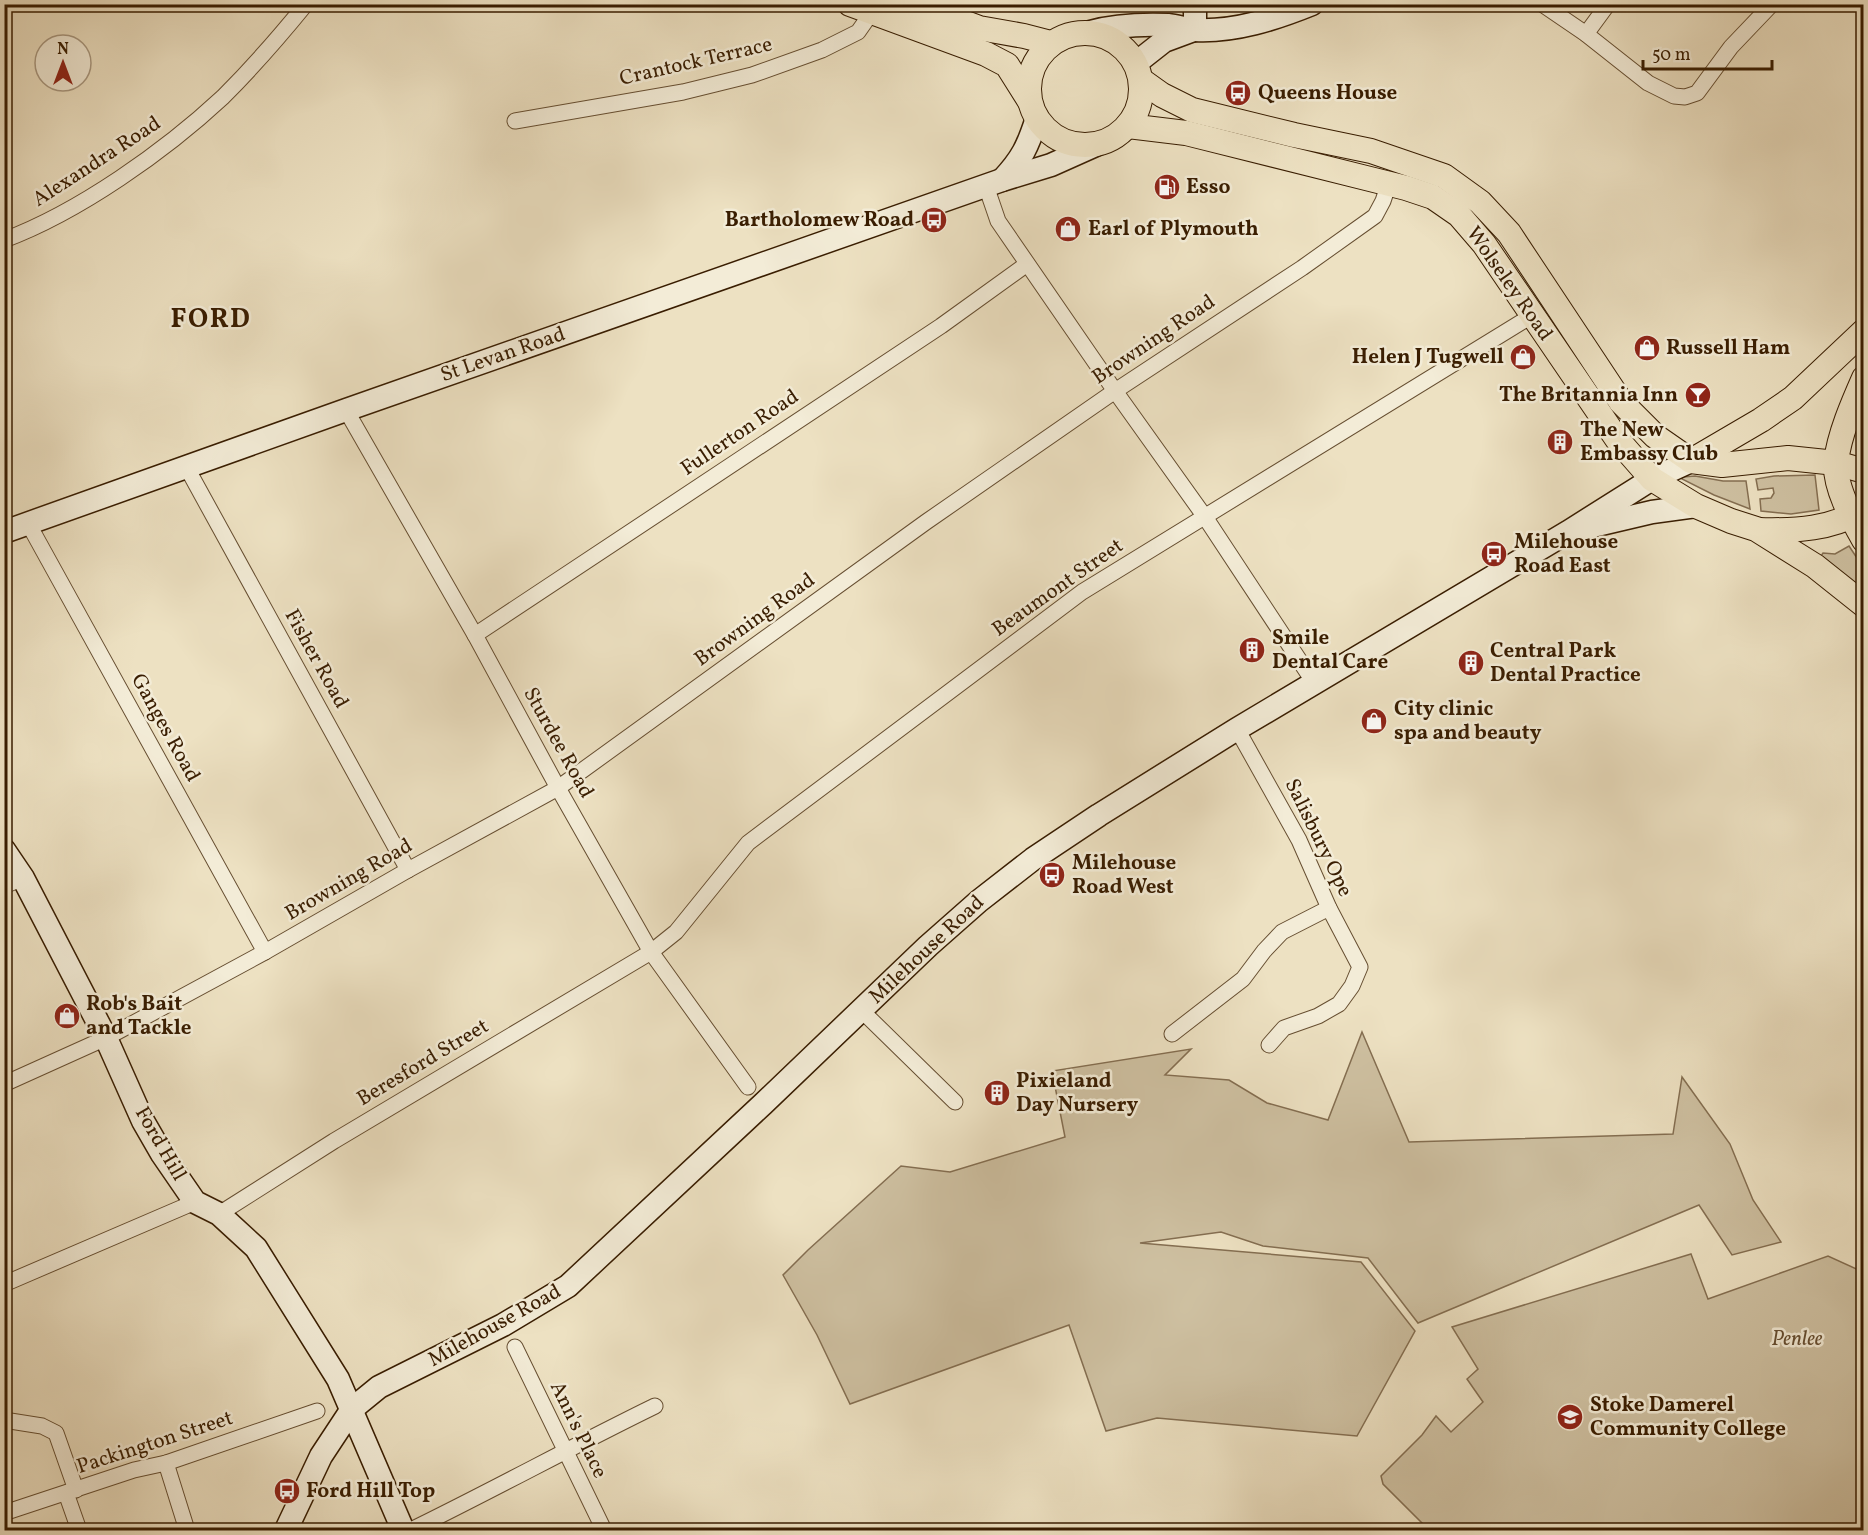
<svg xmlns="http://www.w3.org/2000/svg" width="1868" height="1535" viewBox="0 0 1868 1535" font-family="Vollkorn,serif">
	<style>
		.green { fill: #cec0a1; stroke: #846e51; stroke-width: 1.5 }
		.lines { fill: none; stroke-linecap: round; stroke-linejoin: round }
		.street-casing { stroke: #664e31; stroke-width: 17 }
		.secondary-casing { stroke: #391d01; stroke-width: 25 }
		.primary-casing { stroke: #391d01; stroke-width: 26 }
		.street { stroke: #f3ecd7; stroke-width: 15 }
		.secondary { stroke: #f3ecd7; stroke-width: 22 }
		.primary { stroke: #ede1c2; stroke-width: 24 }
		.labels { text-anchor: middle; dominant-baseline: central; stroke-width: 5; stroke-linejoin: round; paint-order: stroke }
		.street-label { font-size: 21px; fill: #391d01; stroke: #f3ecd7 }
		.poi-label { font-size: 21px; font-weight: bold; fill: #391d01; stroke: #f3ecd7; text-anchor: start }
		.park-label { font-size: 21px; font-style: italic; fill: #664e31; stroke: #f3ecd7 }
		.district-label { font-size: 27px; font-weight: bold; letter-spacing: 1.5px; fill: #391d01; stroke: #f3ecd7 }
	</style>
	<rect width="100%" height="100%" fill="#ede1c2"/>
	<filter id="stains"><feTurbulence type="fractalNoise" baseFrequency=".00333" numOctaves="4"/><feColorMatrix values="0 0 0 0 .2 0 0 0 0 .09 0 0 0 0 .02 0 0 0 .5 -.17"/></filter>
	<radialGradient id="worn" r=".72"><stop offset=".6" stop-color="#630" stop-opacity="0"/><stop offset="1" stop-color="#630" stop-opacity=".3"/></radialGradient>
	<g class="green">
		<path d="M1815,475L1819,510L1791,514L1761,511L1760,499L1771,498L1774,493L1773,488L1758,490L1756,479L1774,476Z"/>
		<path d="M1695,476L1723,481H1746L1750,509L1714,495L1682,479L1683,477Z"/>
		<path d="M1849,546L1863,567V592L1821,556L1823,553L1835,554Z"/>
		<path d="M1362,1032L1409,1142L1673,1134L1682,1077L1730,1144L1753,1200L1781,1242L1732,1255L1699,1205L1418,1323L1368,1258L1263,1246L1221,1232L1140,1243L1361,1262L1415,1331L1357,1436L1157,1418L1106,1431L1069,1325L850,1404L817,1335L783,1275L808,1250L901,1166L950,1172L1065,1137L1052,1071L1191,1049L1165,1075L1229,1080L1267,1103L1328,1120Z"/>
		<path d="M1691,1254L1708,1299L1828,1256L1863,1272V1530H1429L1383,1484L1381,1476L1422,1435L1436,1416L1451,1432L1483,1402L1467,1379L1478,1369L1452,1327Z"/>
	</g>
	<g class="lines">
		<defs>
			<g id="street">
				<path d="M1542,4L1586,34L1648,83L1674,96L1685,97L1697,93L1731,47L1772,4"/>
				<path d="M1586,34L1608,4"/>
				<path d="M515,121L683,92L752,75L822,50L858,32L872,12"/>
				<path d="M986,186L998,221L1115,391L1205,517L1315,684"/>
				<path d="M4,240C79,212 165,151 223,97C252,68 280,36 306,4"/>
				<path d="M346,410L475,635L558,788L651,952L748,1087"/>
				<path d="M187,468L408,870"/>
				<path d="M28,523L265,952"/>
				<path d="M475,635L941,326L1027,264"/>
				<path d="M1237,729L1299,840L1329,908L1360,967L1352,986L1339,1004L1318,1016L1284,1028L1269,1045"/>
				<path d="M4,886L23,878"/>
				<path d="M862,1011L955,1102"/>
				<path d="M1172,1034L1243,979L1264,951L1282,932L1329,908"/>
				<path d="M4,1084L106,1038L265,952L408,870L558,788L926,522L1115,391L1302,268L1375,216L1383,201L1389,183"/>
				<path d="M219,1214L334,1141L651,952L676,932L748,843L1082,592L1533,315"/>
				<path d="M4,1284L195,1202"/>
				<path d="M515,1347L604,1530"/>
				<path d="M4,1420L42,1426L56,1433L76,1490"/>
				<path d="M166,1463L187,1530"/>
				<path d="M66,1493L79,1530"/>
				<path d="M4,1513L134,1470L166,1463L317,1411"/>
				<path d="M411,1530C493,1490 573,1446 655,1406"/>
			</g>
			<g id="secondary">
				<path d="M1195,30V4"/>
				<path d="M1090,32C1115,25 1141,24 1168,25C1177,26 1186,29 1195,30C1235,32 1275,19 1312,4"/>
				<path d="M1136,63L1164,41L1191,31"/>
				<path d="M1002,180C1022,159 1028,146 1037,118"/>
				<path d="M1584,528L1652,512L1696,506"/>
				<path d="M4,532L346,410L1002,180L1051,165L1098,144"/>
				<path d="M4,850L23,878L106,1038L143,1121L162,1154L195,1202L219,1214L256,1248L338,1379L403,1530"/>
				<path d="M286,1530L321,1456L352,1409L379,1387L503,1325L568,1286L763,1104L928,946L979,901L1033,859L1099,815L1237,729L1568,532L1652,479L1691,461"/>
			</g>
			<g id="primary">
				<path d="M850,4L986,54L1007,65L1029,100"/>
				<path d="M915,4L979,28L1024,36L1051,43"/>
				<circle cx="1085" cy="89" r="56"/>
				<path d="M1141,80L1162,95L1192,110L1294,135L1371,151L1444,176L1480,202L1509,233L1621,402L1655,436L1691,461L1722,465L1788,458L1836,463L1864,471"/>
				<path d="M1128,126L1186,133L1406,188L1433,197L1459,215L1484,244L1617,439L1652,479L1696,506L1731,521L1756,529L1815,566L1864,605"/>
				<path d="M1864,378C1853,403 1839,435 1836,462C1834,486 1852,519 1864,540"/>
				<path d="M1691,461L1761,420L1793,398L1864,331"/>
				<path d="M1759,530C1797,531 1830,529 1864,510"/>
			</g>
		</defs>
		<use href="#street" class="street-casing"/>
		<use href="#secondary" class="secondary-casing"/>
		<use href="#primary" class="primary-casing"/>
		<use href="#street" class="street"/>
		<use href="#secondary" class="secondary"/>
		<use href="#primary" class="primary"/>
	</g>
	<defs>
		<symbol id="bus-disc" viewBox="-11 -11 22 22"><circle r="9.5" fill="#8f2418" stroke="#f3ecd7"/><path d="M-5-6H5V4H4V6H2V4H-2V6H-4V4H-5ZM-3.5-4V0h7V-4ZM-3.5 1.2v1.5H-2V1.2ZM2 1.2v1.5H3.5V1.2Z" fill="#fff"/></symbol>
		<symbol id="fuel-disc" viewBox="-11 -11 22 22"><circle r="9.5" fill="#8f2418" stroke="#f3ecd7"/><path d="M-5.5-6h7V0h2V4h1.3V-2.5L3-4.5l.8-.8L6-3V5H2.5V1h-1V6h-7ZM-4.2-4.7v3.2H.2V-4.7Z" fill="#fff"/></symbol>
		<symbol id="shop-disc" viewBox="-11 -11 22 22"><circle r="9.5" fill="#8f2418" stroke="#f3ecd7"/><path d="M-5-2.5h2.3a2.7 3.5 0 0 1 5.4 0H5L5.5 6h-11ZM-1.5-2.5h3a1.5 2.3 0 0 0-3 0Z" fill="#fff"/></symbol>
		<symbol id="bar-disc" viewBox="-11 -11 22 22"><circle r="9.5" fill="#8f2418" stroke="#f3ecd7"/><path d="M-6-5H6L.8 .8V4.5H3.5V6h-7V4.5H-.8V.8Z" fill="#fff"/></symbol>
		<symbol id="building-disc" viewBox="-11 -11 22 22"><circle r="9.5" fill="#8f2418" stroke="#f3ecd7"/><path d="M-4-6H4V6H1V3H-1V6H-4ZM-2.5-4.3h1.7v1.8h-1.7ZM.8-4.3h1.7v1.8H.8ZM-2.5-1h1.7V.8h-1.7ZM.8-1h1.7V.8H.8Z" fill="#fff"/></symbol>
		<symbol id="school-disc" viewBox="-11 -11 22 22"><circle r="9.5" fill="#8f2418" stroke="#f3ecd7"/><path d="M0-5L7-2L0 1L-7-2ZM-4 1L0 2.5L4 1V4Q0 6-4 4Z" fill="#fff"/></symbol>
	</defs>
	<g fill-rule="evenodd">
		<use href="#bus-disc" x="1223" y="78" width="30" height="30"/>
		<use href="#fuel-disc" x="1152" y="172" width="30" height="30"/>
		<use href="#bus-disc" x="919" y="205" width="30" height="30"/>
		<use href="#shop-disc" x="1053" y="214" width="30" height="30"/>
		<use href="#shop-disc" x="1632" y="333" width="30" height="30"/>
		<use href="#shop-disc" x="1508" y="342" width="30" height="30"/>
		<use href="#bar-disc" x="1683" y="380" width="30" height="30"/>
		<use href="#building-disc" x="1545" y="427" width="30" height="30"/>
		<use href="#bus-disc" x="1479" y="539" width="30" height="30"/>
		<use href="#building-disc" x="1237" y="635" width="30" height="30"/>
		<use href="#building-disc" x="1456" y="648" width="30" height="30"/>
		<use href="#shop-disc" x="1359" y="706" width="30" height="30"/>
		<use href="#bus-disc" x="1037" y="860" width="30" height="30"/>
		<use href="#shop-disc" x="52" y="1001" width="30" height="30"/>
		<use href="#building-disc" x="982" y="1078" width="30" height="30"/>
		<use href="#school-disc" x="1555" y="1402" width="30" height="30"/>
		<use href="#bus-disc" x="272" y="1476" width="30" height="30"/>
	</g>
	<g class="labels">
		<g class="street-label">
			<text transform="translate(696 62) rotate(-13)">Crantock Terrace</text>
			<text transform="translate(97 162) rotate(-33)">Alexandra Road</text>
			<text transform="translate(1509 284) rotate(55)">Wolseley Road</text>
			<text transform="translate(1154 340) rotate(-34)">Browning Road</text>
			<text transform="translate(503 355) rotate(-19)">St Levan Road</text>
			<text transform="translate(740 433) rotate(-34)">Fullerton Road</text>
			<text transform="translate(1058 588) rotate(-35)">Beaumont Street</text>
			<text transform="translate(755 620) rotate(-36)">Browning Road</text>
			<text transform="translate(316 659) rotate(61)">Fisher Road</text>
			<text transform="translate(165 728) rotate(61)">Ganges Road</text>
			<text transform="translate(558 743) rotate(61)">Sturdee Road</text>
			<text transform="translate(1318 838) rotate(64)">Salisbury Ope</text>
			<text transform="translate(349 880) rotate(-30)">Browning Road</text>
			<text transform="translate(927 950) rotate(-43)">Milehouse Road</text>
			<text transform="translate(423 1063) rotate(-31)">Beresford Street</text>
			<text transform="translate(160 1144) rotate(60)">Ford Hill</text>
			<text transform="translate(495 1326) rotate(-29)">Milehouse Road</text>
			<text transform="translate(578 1430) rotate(64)">Ann's Place</text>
			<text transform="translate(155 1443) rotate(-18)">Packington Street</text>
		</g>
		<g class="poi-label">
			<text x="1258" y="93">Queens House</text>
			<text x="1186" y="187">Esso</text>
			<text x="914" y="220" text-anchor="end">Bartholomew Road</text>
			<text x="1088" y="229">Earl of Plymouth</text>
			<text x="1666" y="348">Russell Ham</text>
			<text x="1504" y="357" text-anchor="end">Helen J Tugwell</text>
			<text x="1678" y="395" text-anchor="end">The Britannia Inn</text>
			<text x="1580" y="430">The New<tspan x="1580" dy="24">Embassy Club</tspan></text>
			<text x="1514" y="542">Milehouse<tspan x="1514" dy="24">Road East</tspan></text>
			<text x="1272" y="638">Smile<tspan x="1272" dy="24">Dental Care</tspan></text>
			<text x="1490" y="651">Central Park<tspan x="1490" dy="24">Dental Practice</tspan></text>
			<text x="1394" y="709">City clinic<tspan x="1394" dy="24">spa and beauty</tspan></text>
			<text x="1072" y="863">Milehouse<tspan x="1072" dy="24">Road West</tspan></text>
			<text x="86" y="1004">Rob's Bait<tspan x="86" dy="24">and Tackle</tspan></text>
			<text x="1016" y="1081">Pixieland<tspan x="1016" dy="24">Day Nursery</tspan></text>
			<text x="1590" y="1405">Stoke Damerel<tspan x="1590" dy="24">Community College</tspan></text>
			<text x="306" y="1491">Ford Hill Top</text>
		</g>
		<g class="park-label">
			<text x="1797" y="1339">Penlee</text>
		</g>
		<g class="district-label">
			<text x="211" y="320">FORD</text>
		</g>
	</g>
	<rect width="1868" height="1535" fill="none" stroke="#ede1c2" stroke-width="24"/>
	<rect x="6" y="6" width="1856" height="1523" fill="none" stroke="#391d01" stroke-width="3"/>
	<rect x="12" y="12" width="1844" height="1511" fill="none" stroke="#391d01" stroke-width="1.5"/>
	<g transform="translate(63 63)"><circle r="28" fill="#f3ecd7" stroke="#a99981" stroke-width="1.5"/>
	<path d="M0-4.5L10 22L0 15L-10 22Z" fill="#8f2418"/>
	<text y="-9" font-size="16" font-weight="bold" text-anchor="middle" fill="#391d01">N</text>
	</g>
	<path d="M1643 60v9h129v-9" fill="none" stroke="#391d01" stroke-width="3"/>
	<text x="1652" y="60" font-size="18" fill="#391d01" stroke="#f3ecd7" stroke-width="4.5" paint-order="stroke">50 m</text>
	<rect width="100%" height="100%" filter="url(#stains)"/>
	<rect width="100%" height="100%" fill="url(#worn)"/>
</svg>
